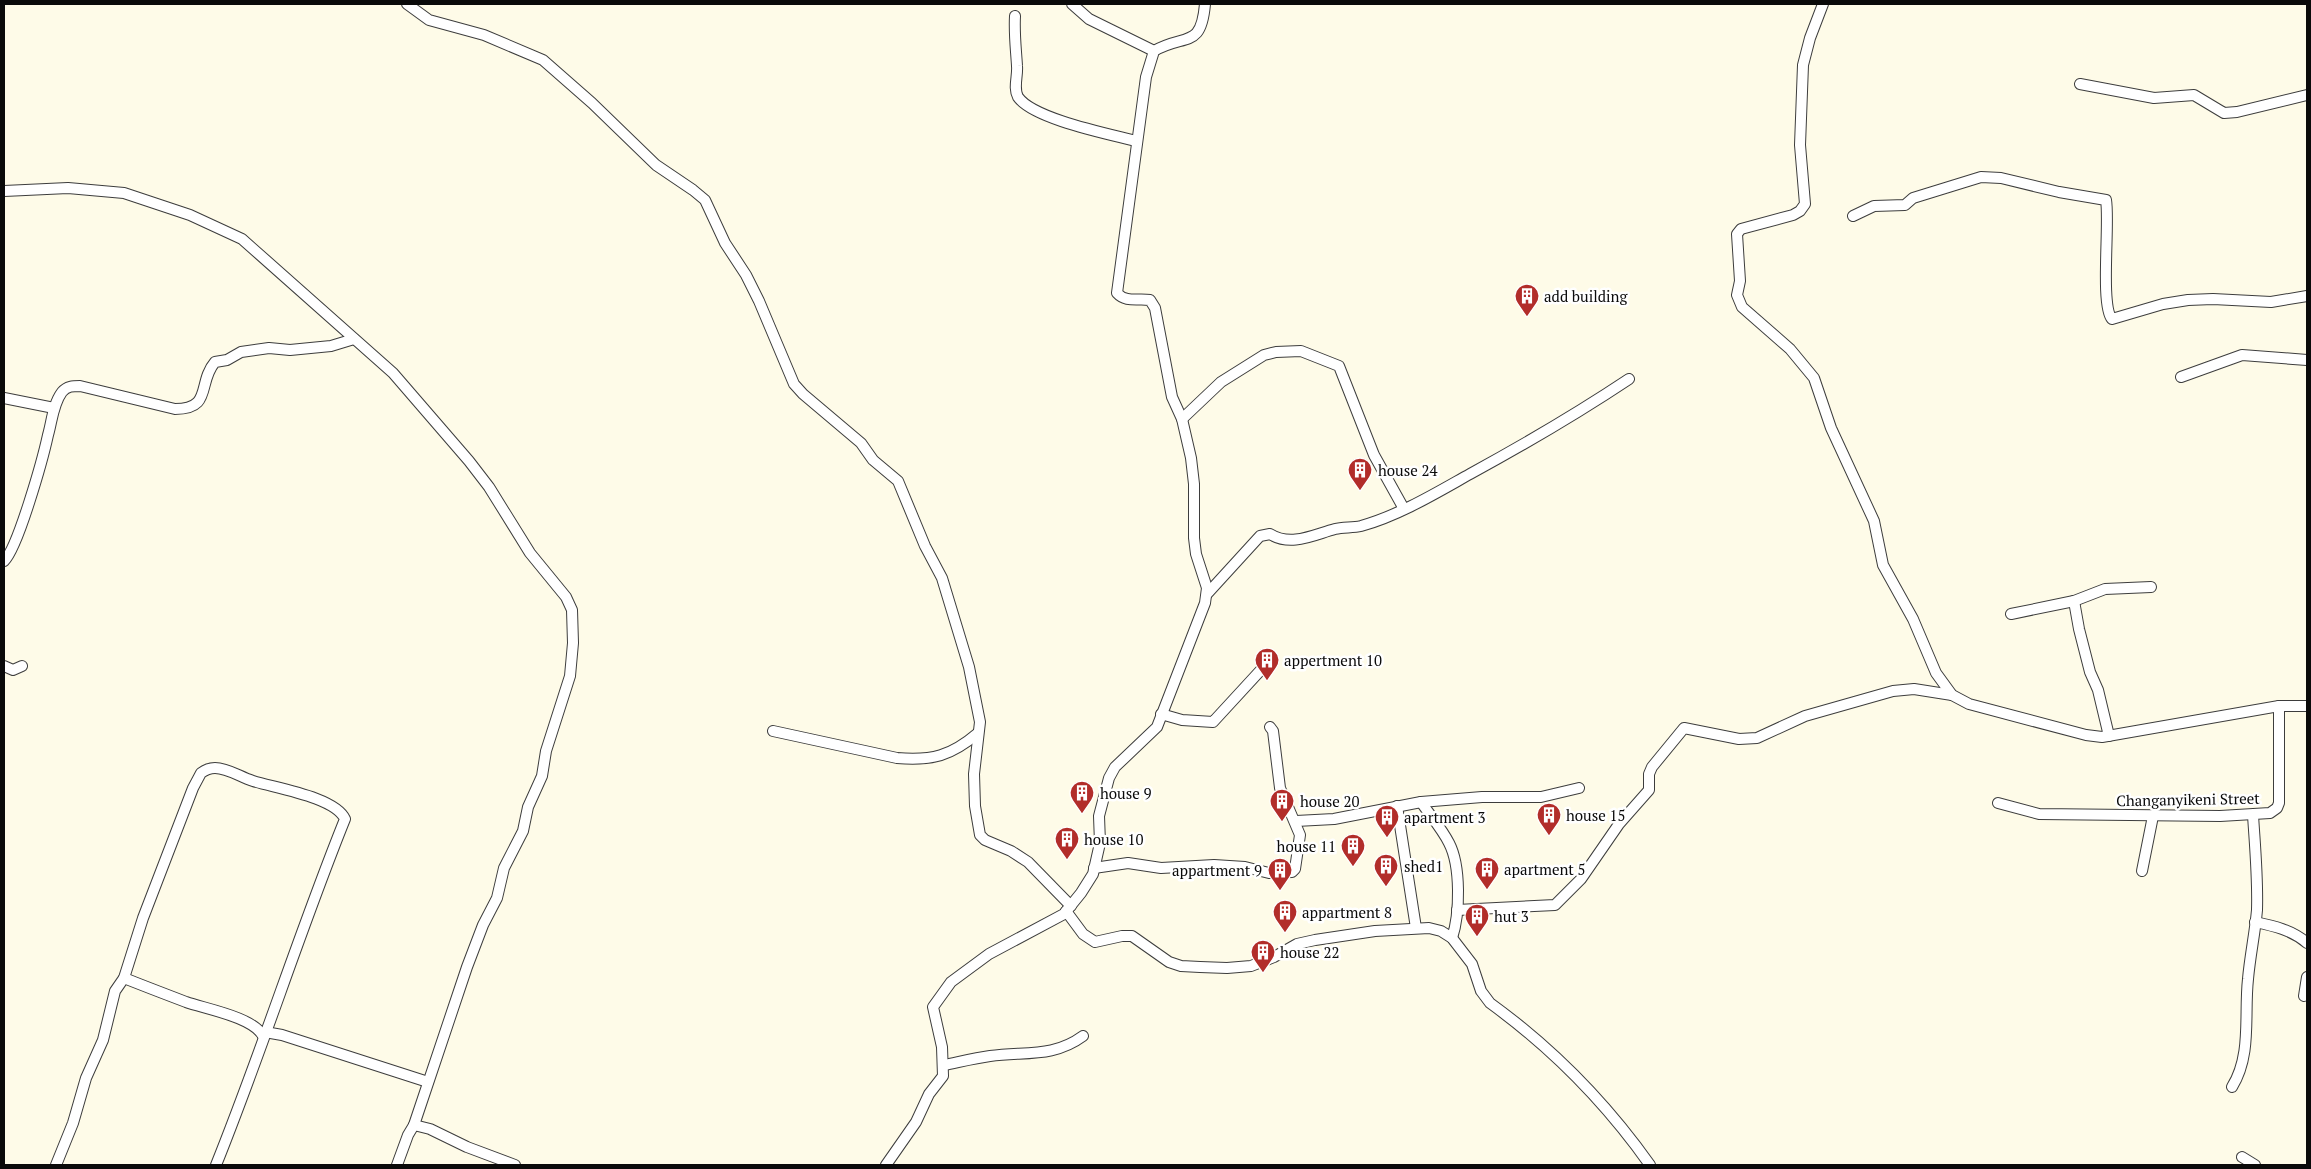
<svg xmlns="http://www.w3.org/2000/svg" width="2311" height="1169" viewBox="0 0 2311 1169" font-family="'PT Serif',serif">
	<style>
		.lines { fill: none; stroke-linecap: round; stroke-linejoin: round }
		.minor-casing { stroke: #3d3d3d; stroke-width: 12 }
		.minor { stroke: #fff; stroke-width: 10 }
		.labels { text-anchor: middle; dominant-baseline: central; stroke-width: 5; stroke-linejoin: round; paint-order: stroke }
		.poi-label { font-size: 15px; fill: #0a0a0a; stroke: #fff; text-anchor: start }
		.street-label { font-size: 15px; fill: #0a0a0a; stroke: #fff }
	</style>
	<rect width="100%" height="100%" fill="#fefbe8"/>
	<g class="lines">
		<defs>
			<g id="minor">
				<path d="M407,4L429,20L484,35L543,60L592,103L656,165L693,190L705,200L725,243L746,275L759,301L794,384L803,394L861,443L873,460L898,481L925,546L942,578L969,667L980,722L974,774L975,806L980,835L985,840L1011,851L1028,862L1071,906"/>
				<path d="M1072,4L1089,19L1154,51"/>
				<path d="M1823,4L1810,38L1803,65L1800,145L1805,204L1800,211L1793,215L1741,229L1737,234L1740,281L1737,295L1742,307L1790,349L1814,378L1831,428L1874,521L1883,565L1913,619L1936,673L1952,695L1969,704L2086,735L2102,737L2279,706H2307"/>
				<path d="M1015,16C1014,34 1016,49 1017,66C1018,76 1013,88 1018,97C1033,119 1109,134 1136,141"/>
				<path d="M2080,84L2154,98L2194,95L2224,113L2237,112L2307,95"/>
				<path d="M4,191L68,188L124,193L190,215L242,239L393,373L469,461L489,487L530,553L566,597L572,610L573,643L570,676L546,751L542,776L528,807L523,831L504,868L497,898L483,925L467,967L414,1125L408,1135L397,1165"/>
				<path d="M1853,216L1874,206L1905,205L1913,198L1981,177L2001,178L2059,192L2106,200C2110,222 2100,305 2112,319L2163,304L2188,300L2213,299L2271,302L2307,296"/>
				<path d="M2181,377L2242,355L2307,360"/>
				<path d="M4,398L54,408"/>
				<path d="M1182,419L1221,382L1264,355L1276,352L1301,351L1339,366L1374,455L1404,509"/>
				<path d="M4,561C18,548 43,458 48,435C52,421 53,404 62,392C67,386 73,386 80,386L175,409C213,409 197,383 215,362L227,360L241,352L269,348L290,350L331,346L354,339"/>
				<path d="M1207,594L1260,536L1270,534C1291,547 1313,535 1335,529C1343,527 1353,528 1361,526C1400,515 1436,493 1470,474C1525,444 1578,413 1629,379"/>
				<path d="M2074,601L2079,629L2090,672L2098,690L2109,736"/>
				<path d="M2011,614L2074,601L2105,589L2151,587"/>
				<path d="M4,666L13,670L22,666"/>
				<path d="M1161,714L1182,720L1213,722L1271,659"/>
				<path d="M773,731L897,758C932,761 951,756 978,733"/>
				<path d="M1421,802C1430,815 1442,829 1449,843C1461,866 1460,914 1452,938"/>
				<path d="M1998,803L2039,814L2220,816L2270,813L2277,808L2279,803V706"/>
				<path d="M1397,806L1416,928"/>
				<path d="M1296,821L1334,819L1421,802L1482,797H1541L1579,788"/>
				<path d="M1094,868L1128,863L1161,868L1214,865L1245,867L1269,873L1292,872L1295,869L1300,835L1280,788L1273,731L1270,727"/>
				<path d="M2142,871L2153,816"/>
				<path d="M1457,910L1555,905L1581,879L1619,824L1649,790V774L1652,767L1684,728L1739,739L1757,738L1805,716L1893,691L1914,689L1952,695"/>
				<path d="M1066,911L1083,934L1095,942L1122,936H1132L1169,962L1181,966L1200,967L1227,968L1251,966L1274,957L1297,944L1315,940L1375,931L1429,928L1441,931L1452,938L1472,964L1481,991L1490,1003C1552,1048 1606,1103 1650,1165"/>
				<path d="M2255,922C2274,926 2292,930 2307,943"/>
				<path d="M124,978C144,986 165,994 186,1002C206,1009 253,1017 263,1036"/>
				<path d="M2304,996L2307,977"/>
				<path d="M265,1032L282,1035L428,1082"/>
				<path d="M944,1065C959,1062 975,1058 990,1056C1025,1051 1053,1058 1083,1036"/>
				<path d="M2232,1087C2252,1055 2244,1015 2248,979C2250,956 2255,933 2257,910C2258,878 2255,847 2253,815"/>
				<path d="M414,1125L430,1129L467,1147L515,1165"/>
				<path d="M2242,1157L2255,1165"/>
				<path d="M56,1165L73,1123L86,1078L103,1040L115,991L124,978L143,918L193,788L201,773C205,770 210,768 215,768C228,768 240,777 253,781C275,788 335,797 345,819C299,933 262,1051 216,1165"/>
				<path d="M886,1165L916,1122L929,1094L943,1076L942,1047L933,1007L951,982L989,954L1064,914L1081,893L1093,874L1100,843L1099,816L1109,778L1115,767L1157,727L1205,603L1207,588L1196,554L1194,538V484L1191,458L1182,419L1172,397L1155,308L1150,300C1138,298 1126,303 1117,293L1146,77L1154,51C1185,33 1201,50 1205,4"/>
			</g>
		</defs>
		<use href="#minor" class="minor-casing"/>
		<use href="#minor" class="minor"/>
	</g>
	<defs>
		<symbol id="building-pin" viewBox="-11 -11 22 30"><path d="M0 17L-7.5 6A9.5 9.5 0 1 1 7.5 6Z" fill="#b22d2a" stroke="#fff"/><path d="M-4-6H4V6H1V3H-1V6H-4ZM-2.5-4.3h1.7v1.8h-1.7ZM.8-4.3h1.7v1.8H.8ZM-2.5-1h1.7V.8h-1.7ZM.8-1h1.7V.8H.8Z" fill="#fff"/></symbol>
	</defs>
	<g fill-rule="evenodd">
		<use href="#building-pin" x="1513" y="282" width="28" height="38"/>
		<use href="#building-pin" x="1346" y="456" width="28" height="38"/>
		<use href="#building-pin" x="1253" y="646" width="28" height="38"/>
		<use href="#building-pin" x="1068" y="779" width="28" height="38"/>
		<use href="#building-pin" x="1268" y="787" width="28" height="38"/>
		<use href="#building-pin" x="1535" y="801" width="28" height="38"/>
		<use href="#building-pin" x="1373" y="803" width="28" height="38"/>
		<use href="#building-pin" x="1053" y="825" width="28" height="38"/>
		<use href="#building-pin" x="1339" y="832" width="28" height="38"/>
		<use href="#building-pin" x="1372" y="852" width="28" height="38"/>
		<use href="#building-pin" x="1473" y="855" width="28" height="38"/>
		<use href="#building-pin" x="1266" y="856" width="28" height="38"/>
		<use href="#building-pin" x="1271" y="898" width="28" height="38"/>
		<use href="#building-pin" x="1463" y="902" width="28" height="38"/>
		<use href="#building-pin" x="1249" y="938" width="28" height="38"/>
	</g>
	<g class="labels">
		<g class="poi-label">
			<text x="1544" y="296">add building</text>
			<text x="1378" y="470">house 24</text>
			<text x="1284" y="660">appertment 10</text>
			<text x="1100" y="793">house 9</text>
			<text x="1300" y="801">house 20</text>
			<text x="1566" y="815">house 15</text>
			<text x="1404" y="817">apartment 3</text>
			<text x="1084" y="839">house 10</text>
			<text x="1336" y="846" text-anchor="end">house 11</text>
			<text x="1404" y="866">shed1</text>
			<text x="1504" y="869">apartment 5</text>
			<text x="1262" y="870" text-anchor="end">appartment 9</text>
			<text x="1302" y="912">appartment 8</text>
			<text x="1494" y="916">hut 3</text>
			<text x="1280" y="952">house 22</text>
		</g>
		<g class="street-label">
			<text transform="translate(2188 799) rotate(-1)">Changanyikeni Street</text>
		</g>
	</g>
	<rect width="2311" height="1169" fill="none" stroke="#0a0a0a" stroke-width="10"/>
</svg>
